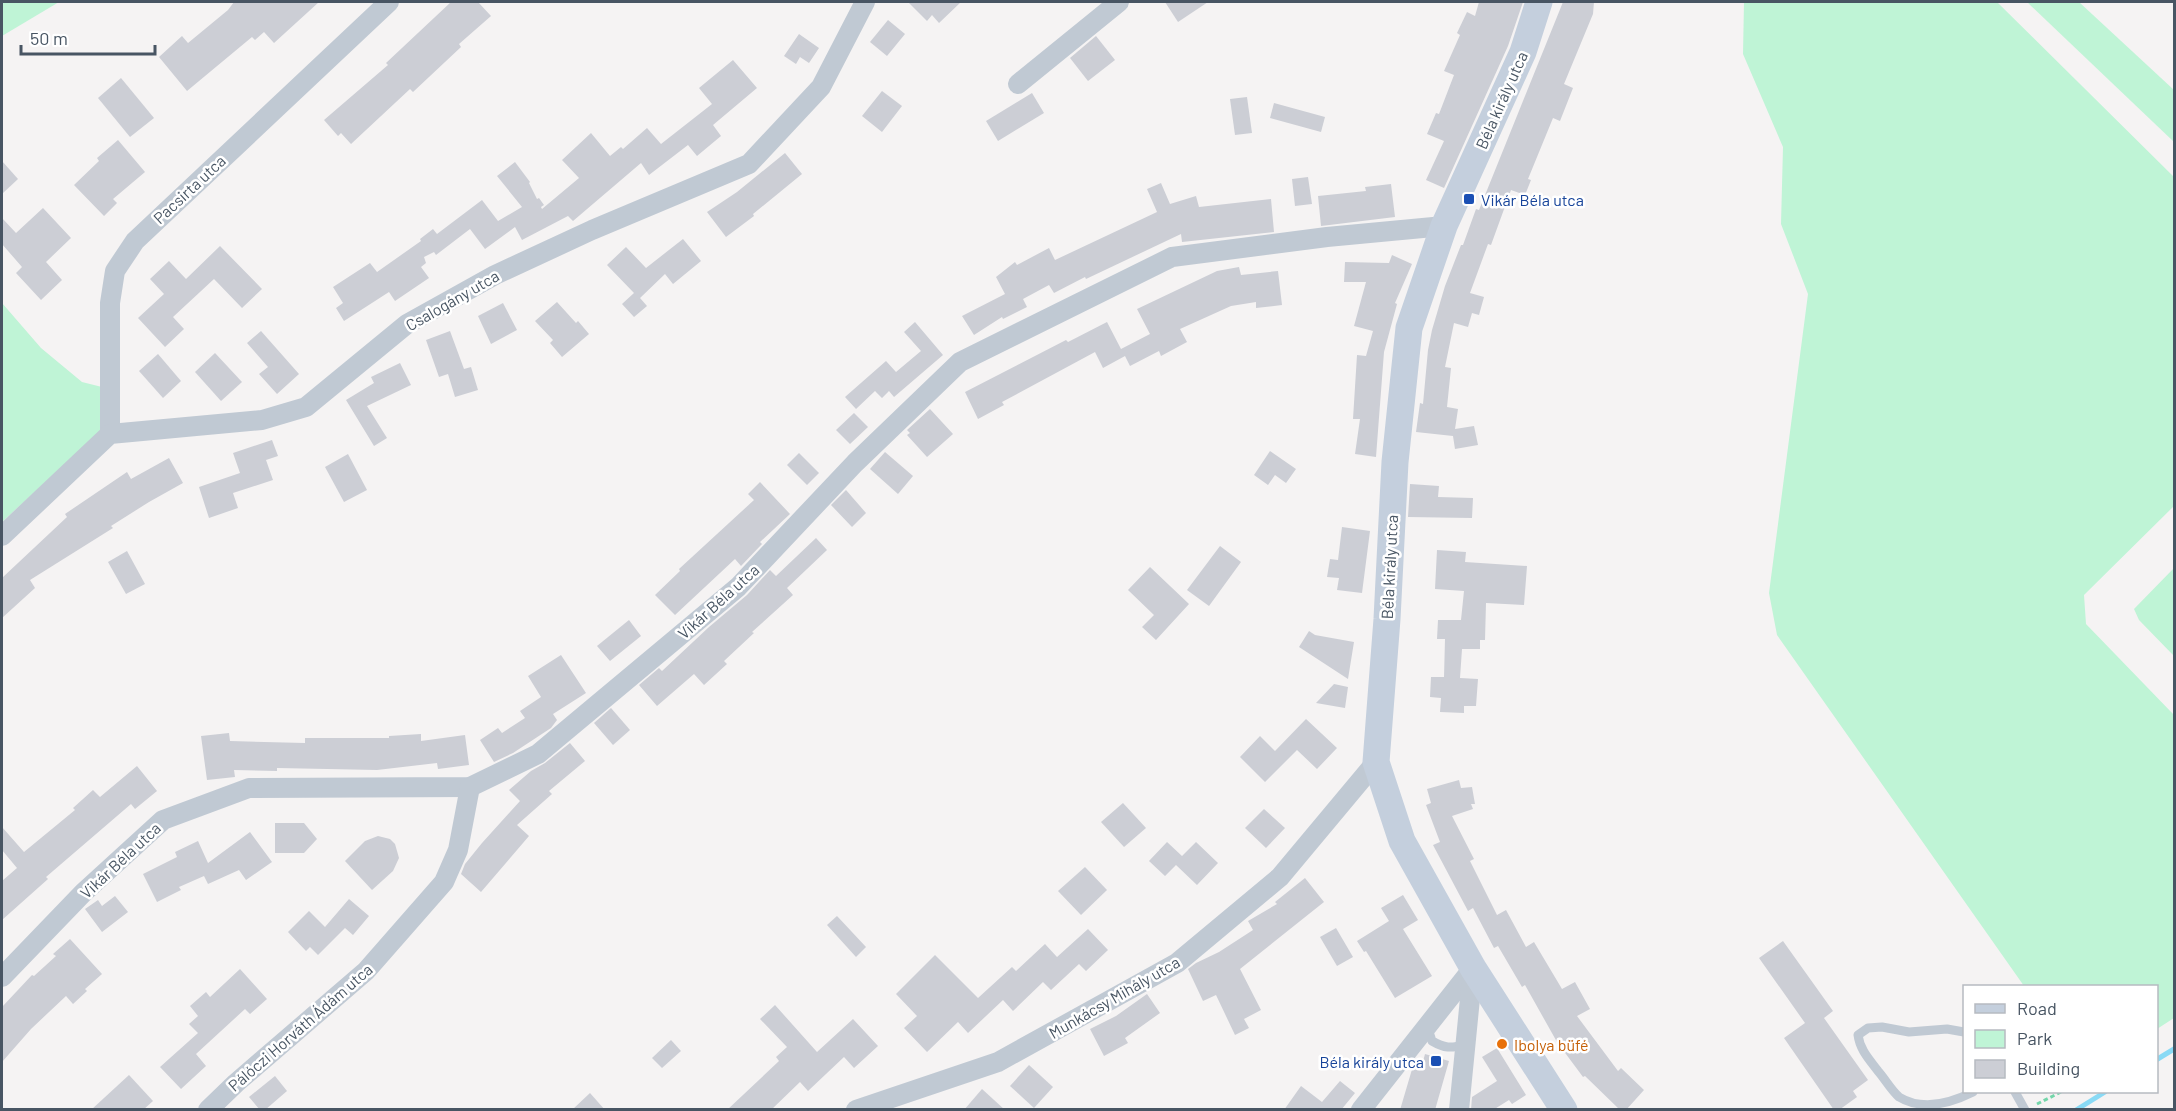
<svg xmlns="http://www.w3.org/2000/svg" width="2176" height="1111" viewBox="0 0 2176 1111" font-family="Barlow,sans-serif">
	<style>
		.green { fill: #bff4d6 }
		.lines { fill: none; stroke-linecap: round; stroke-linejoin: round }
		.stream { stroke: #89daf5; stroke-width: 5 }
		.building { fill: #ccced5 }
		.path { stroke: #73d6aa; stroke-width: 3; stroke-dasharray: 4.5 3; stroke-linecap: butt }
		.lane { stroke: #c0c9d3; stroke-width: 9 }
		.street { stroke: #c0c9d3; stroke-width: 20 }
		.secondary { stroke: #c4cfdd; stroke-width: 27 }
		.transit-dot { fill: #1a4fb4; stroke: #fff; stroke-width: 2 }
		.food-dot { fill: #e8710a; stroke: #fff; stroke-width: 2 }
		.labels { text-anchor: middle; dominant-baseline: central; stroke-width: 5; stroke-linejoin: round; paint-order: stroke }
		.street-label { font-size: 16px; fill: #485563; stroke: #fff }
		.transit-label { font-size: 16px; fill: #164399; stroke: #fff; text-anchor: start }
		.food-label { font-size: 16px; fill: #c56008; stroke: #fff; text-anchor: start }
	</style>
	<rect width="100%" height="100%" fill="#f5f3f3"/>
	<g class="green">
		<path d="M2,2H59L2,36Z"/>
		<path d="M1744,2H1997L2174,177V506L2084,595L2086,624L2174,715V1018L2157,1029L2156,986H2024L1777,635L1769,593L1808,294L1781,224L1783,147L1743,54Z"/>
		<path d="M2027,2H2079L2174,90V142Z"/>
		<path d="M2,303L41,348L82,382L106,388L101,431L2,522Z"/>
		<path d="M2174,568V656L2139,620L2134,609Z"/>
	</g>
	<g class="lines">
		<g class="stream">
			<path d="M2156,1060L2174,1049"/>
			<path d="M2076,1110L2105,1092"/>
		</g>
	</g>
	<g class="building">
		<path d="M234,2H319L274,43L264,32L255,40L252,37L187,91L159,57L182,36L188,43L228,10Z"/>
		<path d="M451,2H478L491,16L459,44L461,47L413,92L410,89L351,144L341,133L338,136L324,120L388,65L386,63Z"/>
		<path d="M908,2H961L939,23L932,15L927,21Z"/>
		<path d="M1165,2H1208L1178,22Z"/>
		<path d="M1479,2H1523L1508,46L1444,188L1426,180L1444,141L1427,134L1436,113L1439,114L1454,75L1444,71L1460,35L1457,33L1467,12L1475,16Z"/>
		<path d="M1563,2H1594L1593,14L1564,84L1573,88L1560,121L1553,118L1528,179L1531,180L1525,195L1511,190L1491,245L1488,244L1470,293L1484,297L1479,315L1472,313L1468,327L1454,323L1445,367L1451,368L1447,407L1458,409L1455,429L1474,426L1478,445L1455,449L1453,436L1416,432L1420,403L1423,404L1428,350L1432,330L1445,286L1461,245H1463L1476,209L1479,210Z"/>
		<path d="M888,20L905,34L887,56L870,42Z"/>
		<path d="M799,34L819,48L809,63L800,57L796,64L784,56Z"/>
		<path d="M1096,36L1115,60L1088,81L1070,58Z"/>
		<path d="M733,60L757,88L713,125L721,136L697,156L688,145L649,175L641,163L573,221L568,216L522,240L515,227L485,249L470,229L436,255L434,252L424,257L426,263L421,267L429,278L395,301L389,292L344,321L336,308L343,303L333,287L370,263L377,272L421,241L420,239L433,229L437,234L482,200L498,221L522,207L497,176L515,162L530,182L529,183L537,199L539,198L544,205L541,207L542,209L579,178L562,160L591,133L610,156L621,147L623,149L647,128L661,144L712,104L699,88Z"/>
		<path d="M121,78L154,118L130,137L98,98Z"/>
		<path d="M882,91L902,106L882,132L862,116Z"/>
		<path d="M1032,93L1044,113L998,141L986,121Z"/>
		<path d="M1247,97L1252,133L1235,135L1230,99Z"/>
		<path d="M1274,103L1325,117L1321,132L1270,118Z"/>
		<path d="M118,140L145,172L113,199L117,203L104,216L74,185L99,161L97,158Z"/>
		<path d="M785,153L802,174L753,214L754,216L726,237L707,212L737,192Z"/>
		<path d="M2,161L18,179L2,194Z"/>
		<path d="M1308,177L1312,204L1295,206L1292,179Z"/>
		<path d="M1161,183L1170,204L1196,196L1199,207L1271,199L1274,232L1182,242L1181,234L1086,279L1085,277L1054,293L1049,285L1023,299L1027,307L1003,319L1002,317L974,335L962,316L1005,294L996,277L1015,262L1017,265L1049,248L1055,260L1157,212L1147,189Z"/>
		<path d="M1391,184L1395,217L1321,226L1318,196L1366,191L1365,187Z"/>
		<path d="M43,208L71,238L46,262L62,280L41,300L16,273L22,267L2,244V218L16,233Z"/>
		<path d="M683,239L701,261L673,284L665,274L640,298L647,306L634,317L622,304L634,293L607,265L626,247L646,268Z"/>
		<path d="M220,246L262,289L242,308L214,279L173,317L184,329L165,347L138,318L164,294L150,279L169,261L186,279Z"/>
		<path d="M1392,255L1412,264L1395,303L1397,304L1384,352L1376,457L1355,454L1360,419H1353L1357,355L1366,356L1373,331L1354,326L1366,282H1344L1345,262L1389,263Z"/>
		<path d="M1239,267L1241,275L1278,271L1282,305L1256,308V302L1231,306L1180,329L1187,342L1161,356L1159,351L1130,366L1125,356L1103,368L1095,352L1002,402L1004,405L978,419L965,392L1066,340L1068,342L1107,322L1121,349L1150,334L1137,309L1217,271Z"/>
		<path d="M557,302L576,323L578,321L589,334L562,357L550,343L553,340L535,321Z"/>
		<path d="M503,303L517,330L491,344L478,316Z"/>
		<path d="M915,322L943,355L894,397L889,391L882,398L875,391L856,409L845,397L886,361L896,372L921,351L904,332Z"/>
		<path d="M261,331L299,374L277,394L259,374L268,367L247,343Z"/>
		<path d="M450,331L464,369L471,367L478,390L455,397L448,374L439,377L426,340Z"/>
		<path d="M215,353L242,382L221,401L195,372Z"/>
		<path d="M158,354L181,381L163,398L139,371Z"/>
		<path d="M400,363L411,385L367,406L387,438L374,446L346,400L374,383L371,377Z"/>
		<path d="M930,409L953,434L927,457L907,435L910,433L907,430Z"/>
		<path d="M854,413L868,427L850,444L836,430Z"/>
		<path d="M272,440L278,456L266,460L273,480L233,493L238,508L209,518L199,487L240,473L233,453Z"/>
		<path d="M1270,451L1296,469L1286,483L1275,475L1268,485L1254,475Z"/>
		<path d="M885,452L913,476L898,494L870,469Z"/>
		<path d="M799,453L819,473L807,485L787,465Z"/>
		<path d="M348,454L367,490L344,502L325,467Z"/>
		<path d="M169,458L183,483L149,502L111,526L113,528L30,580L35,588L2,618V578L67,517L65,514L127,472L131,479Z"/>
		<path d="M760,482L790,514L760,542L762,544L741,566L735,559L675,615L655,595L680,571L679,569L754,500L748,494Z"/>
		<path d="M1410,484L1439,486L1438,497L1473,498L1472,518L1408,517Z"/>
		<path d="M846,490L866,513L852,527L831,505Z"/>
		<path d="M1342,527L1370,531L1362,593L1337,590L1339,578L1327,577L1330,559L1338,560Z"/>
		<path d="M816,538L827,550L787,588L793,595L752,632L754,633L724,661L727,664L704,685L694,674L657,706L639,685L659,668L662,671L709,627L747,595L770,570L776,576Z"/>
		<path d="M1220,546L1241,562L1209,606L1187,590Z"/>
		<path d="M1437,550L1466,552L1465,562L1527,566L1524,605L1486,603L1485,640H1480V649H1462L1460,678L1478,679L1476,706H1464V713L1440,712L1441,698L1430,697L1431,677H1444L1445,639H1437L1438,620H1461L1464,591L1435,589Z"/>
		<path d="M127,551L145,584L126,594L108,562Z"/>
		<path d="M1150,567L1189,604L1156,640L1142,627L1154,615L1128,590Z"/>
		<path d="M629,620L641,636L610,661L597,646Z"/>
		<path d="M1309,631L1315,635L1354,642L1348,679L1299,647Z"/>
		<path d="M561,655L586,693L553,714L557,720L551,728L513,753L494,762L480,740L498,728L502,733L525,718L520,711L541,697L528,676Z"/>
		<path d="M1334,684L1348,687L1345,708L1316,703Z"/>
		<path d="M611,708L630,730L613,745L594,723Z"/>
		<path d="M1306,719L1337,748L1317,769L1297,750L1265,782L1240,757L1260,736L1275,751Z"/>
		<path d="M229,733L230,741L305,743V738H389V736L421,734V741L465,735L469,765L438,769L437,763L377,770L277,768V771L234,770L235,777L207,780L201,736Z"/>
		<path d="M570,743L585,761L549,791L552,794L517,825L529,836L481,892L461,874L465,864L482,843L520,801L509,790L531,771L545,763Z"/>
		<path d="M137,766L157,791L135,809L131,804L46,877L48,879L2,920V881L17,868L2,850V827L24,852L75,810L73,808L93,790L100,797Z"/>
		<path d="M1459,780L1461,788L1472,787L1475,804H1471L1473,809L1452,816L1474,859L1470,861L1497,915L1506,910L1526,947L1534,942L1562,989L1575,982L1590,1009L1577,1016L1618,1071L1621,1068L1644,1090L1626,1110H1620L1585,1076L1583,1077L1557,1042L1525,985L1522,987L1498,946L1494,948L1473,908L1468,911L1433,845L1440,842L1426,805L1431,803L1427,789Z"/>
		<path d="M1123,803L1146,828L1124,847L1101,822Z"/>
		<path d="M1264,809L1285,828L1266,848L1245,828Z"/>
		<path d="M275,823H304L317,839L304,853H275Z"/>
		<path d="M250,832L272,862L246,880L239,870L208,884L204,876L179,887L181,890L157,902L143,874L177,857L175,852L198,841L208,863Z"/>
		<path d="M378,836L390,839L395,844L399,858L393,871L372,890L345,861L365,841Z"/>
		<path d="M1167,842L1182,856L1196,842L1218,863L1197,885L1176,865L1165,876L1149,861Z"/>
		<path d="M1085,867L1107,890L1081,915L1058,891Z"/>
		<path d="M1305,878L1324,902L1240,969L1261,1010L1244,1019L1249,1028L1235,1035L1216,995L1203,1001L1188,969L1196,963L1219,952L1253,930L1248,921L1277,904L1275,902Z"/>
		<path d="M1403,895L1418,920L1403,929L1432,976L1395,998L1366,951L1364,952L1357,941L1389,921L1381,908Z"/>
		<path d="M115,896L128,912L102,932L85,909L98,900L102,906Z"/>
		<path d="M349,899L369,916L353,935L345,928L318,955L310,947L306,951L288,932L309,911L325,927Z"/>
		<path d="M837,916L866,947L856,957L827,925Z"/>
		<path d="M1336,928L1353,957L1337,966L1320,937Z"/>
		<path d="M1088,929L1108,950L1086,971L1079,964L1051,990L1043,982L1013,1011L1003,1000L968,1033L958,1022L927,1052L904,1028L917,1016L896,994L935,955L978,998L1012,967L1016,971L1045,944L1057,957Z"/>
		<path d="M70,939L102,974L85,989L87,991L73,1004L66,996L31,1029L2,1062V1007L32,975L34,976L56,956L53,954Z"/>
		<path d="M1783,941L1833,1011L1824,1018L1868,1080L1853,1091L1857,1097L1839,1110H1834L1784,1038L1805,1023L1759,958Z"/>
		<path d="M240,969L267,999L250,1014L245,1009L196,1054L206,1066L181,1089L160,1067L198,1033L189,1024L198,1016L190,1006L206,992L210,997Z"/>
		<path d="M1147,994L1160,1013L1125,1038L1128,1043L1104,1056L1090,1029L1116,1016Z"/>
		<path d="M775,1005L817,1052L853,1019L878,1046L854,1068L844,1057L808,1091L800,1082L771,1110H727L779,1061L776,1057L787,1047L760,1019Z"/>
		<path d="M671,1040L681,1051L662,1068L652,1058Z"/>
		<path d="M1497,1048L1526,1095L1512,1104L1509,1100L1493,1110H1471L1472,1097L1497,1081L1482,1057Z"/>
		<path d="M1425,1054L1449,1061L1435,1110H1400L1413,1066L1421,1069Z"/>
		<path d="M1029,1065L1053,1087L1034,1108L1010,1086Z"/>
		<path d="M129,1075L153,1101L143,1110H91Z"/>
		<path d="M275,1076L287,1091L265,1110H260L249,1097Z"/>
		<path d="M1340,1081L1355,1093L1341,1110H1284L1301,1086L1322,1102Z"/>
		<path d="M982,1089L1005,1110H964Z"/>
		<path d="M590,1093L605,1110H572Z"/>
	</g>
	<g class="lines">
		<path class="path" d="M2037,1104L2061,1092"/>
		<g class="lane">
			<path d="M1427,1026L1432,1041C1444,1048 1451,1049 1465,1044"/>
			<path d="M1964,1032L1947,1029L1909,1032L1882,1027L1868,1028L1858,1035C1860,1050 1869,1059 1878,1071C1885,1079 1891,1090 1899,1097C1922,1111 1949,1104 1973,1092"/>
			<path d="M2015,1092L2025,1110"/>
		</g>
		<g class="street">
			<path d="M1018,84L1119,2"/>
			<path d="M110,434V303L115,271L135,241L389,2"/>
			<path d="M2,536L110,434L262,420L306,407L407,324L495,275L592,230L749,164L821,87L865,2"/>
			<path d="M2,977L83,893L163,820L249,788L470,787L538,754L738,587L855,463L960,362L1172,257L1327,237L1444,226"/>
			<path d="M208,1110L236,1083L366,971L444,882L458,850L470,787"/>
			<path d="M856,1110L998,1062L1177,963L1280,877L1376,762"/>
			<path d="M1361,1110L1473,968"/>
			<path d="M1459,1110L1473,968"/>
		</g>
		<path class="secondary" d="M1539,2L1523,52L1444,226L1409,328L1395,462L1387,619L1376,762L1402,841L1473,968L1564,1110"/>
	</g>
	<g class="transit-dot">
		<rect x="1463" y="193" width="12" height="12" rx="3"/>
		<rect x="1430" y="1055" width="12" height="12" rx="3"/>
	</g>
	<circle class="food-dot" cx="1502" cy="1044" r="6"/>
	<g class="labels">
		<g class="street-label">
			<text transform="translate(1501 100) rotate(-66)">Béla király utca</text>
			<text transform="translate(189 189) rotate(-43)">Pacsirta utca</text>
			<text transform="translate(452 300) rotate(-30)">Csalogány utca</text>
			<text transform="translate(1389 567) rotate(-87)">Béla király utca</text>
			<text transform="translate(718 601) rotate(-42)">Vikár Béla utca</text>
			<text transform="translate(120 860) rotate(-43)">Vikár Béla utca</text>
			<text transform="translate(1114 997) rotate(-30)">Munkácsy Mihály utca</text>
			<text transform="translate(300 1027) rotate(-41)">Pálóczi Horváth Ádám utca</text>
		</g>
		<g class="transit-label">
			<text x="1481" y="199">Vikár Béla utca</text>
			<text x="1424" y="1061" text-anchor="end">Béla király utca</text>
		</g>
		<g class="food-label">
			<text x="1514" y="1044">Ibolya büfé</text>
		</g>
	</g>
	<rect width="2176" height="1111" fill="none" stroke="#485563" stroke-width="6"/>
	<rect x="1963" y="985" width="195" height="108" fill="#ffffff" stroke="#b6bbc1" stroke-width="1.5"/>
	<rect x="1975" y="1004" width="30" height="9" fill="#c4cfdd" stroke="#b6bbc1" stroke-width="1.5"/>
	<text x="2017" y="1015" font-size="18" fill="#485563">Road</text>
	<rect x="1975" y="1030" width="30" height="18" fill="#bff4d6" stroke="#b6bbc1" stroke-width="1.5"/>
	<text x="2017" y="1045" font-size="18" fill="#485563">Park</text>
	<rect x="1975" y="1060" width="30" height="18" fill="#ccced5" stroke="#b6bbc1" stroke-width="1.5"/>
	<text x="2017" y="1075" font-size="18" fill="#485563">Building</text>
	<path d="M21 45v9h134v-9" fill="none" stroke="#485563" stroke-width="3"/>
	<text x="30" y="45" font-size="18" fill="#485563" stroke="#ffffff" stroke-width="4.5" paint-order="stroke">50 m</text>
</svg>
